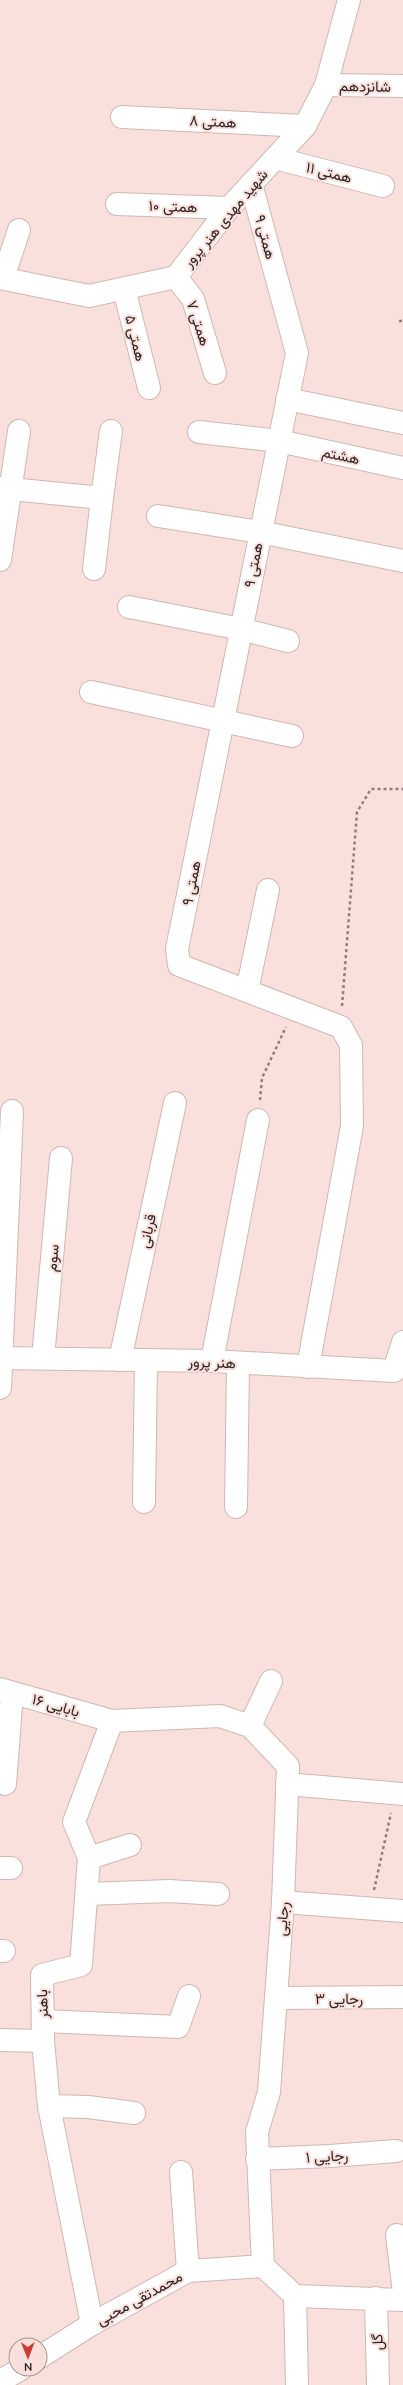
<svg xmlns="http://www.w3.org/2000/svg" width="403" height="2385" viewBox="0 0 403 2385" font-family="Mulish,Vazirmatn,sans-serif">
	<style>
		.lines { fill: none; stroke-linecap: round; stroke-linejoin: round }
		.minor-casing { stroke: #cfb7b3; stroke-width: 24 }
		.path { stroke: #8e7e7b; stroke-width: 2.5; stroke-dasharray: 3 3; stroke-linecap: butt }
		.minor { stroke: #fff; stroke-width: 22 }
		.labels { text-anchor: middle; dominant-baseline: central; stroke-width: 4; stroke-linejoin: round; paint-order: stroke }
		.street-label { font-size: 15px; fill: #2d2423; stroke: #f9e0dc }
	</style>
	<rect width="100%" height="100%" fill="#f9e0dc"/>
	<g class="lines">
		<defs>
			<g id="minor">
				<path d="M326,85L403,86"/>
				<path d="M122,117L305,126"/>
				<path d="M275,158L383,186"/>
				<path d="M251,184L297,353L177,949L179,965L341,1027L351,1045L352,1126L308,1367"/>
				<path d="M117,204L229,208"/>
				<path d="M176,277L193,299L215,373"/>
				<path d="M0,278L89,296L176,277L229,208L305,126L326,85L349,0"/>
				<path d="M3,278L19,230"/>
				<path d="M124,289L149,388"/>
				<path d="M287,399L403,423"/>
				<path d="M199,432L279,441L403,468"/>
				<path d="M0,488L102,498L94,569"/>
				<path d="M102,498L111,431"/>
				<path d="M158,516L260,532L403,561"/>
				<path d="M0,560L19,431"/>
				<path d="M129,607L241,629L288,641"/>
				<path d="M91,692L292,736"/>
				<path d="M247,991L268,890"/>
				<path d="M0,1358L212,1361L394,1371L403,1342"/>
				<path d="M43,1358L61,1158"/>
				<path d="M120,1360L175,1103"/>
				<path d="M212,1361L258,1120"/>
				<path d="M0,1388L12,1111"/>
				<path d="M144,1502L146,1360"/>
				<path d="M236,1507L238,1363"/>
				<path d="M0,1689L112,1721L220,1716L250,1726L288,1766L283,1902L269,2092L257,2132L263,2266"/>
				<path d="M250,1726L271,1681"/>
				<path d="M5,1784L12,1693"/>
				<path d="M287,1784L403,1794"/>
				<path d="M89,1858L130,1845"/>
				<path d="M0,1868H11"/>
				<path d="M88,1894L169,1891L218,1894"/>
				<path d="M283,1902L403,1911"/>
				<path d="M0,1951H4"/>
				<path d="M276,1998L403,1997"/>
				<path d="M43,2021L178,2027L189,1996"/>
				<path d="M0,2040L43,2041"/>
				<path d="M49,2106L88,2107L134,2113"/>
				<path d="M257,2159L330,2156L396,2151"/>
				<path d="M181,2172L188,2271"/>
				<path d="M397,2235L403,2285"/>
				<path d="M295,2296L297,2385"/>
				<path d="M376,2298L378,2385"/>
				<path d="M92,2324L49,2106L43,2041L42,1975L81,1965L89,1858L74,1822L112,1721"/>
				<path d="M40,2357L92,2324L188,2271L263,2266L295,2296L403,2300"/>
				<path d="M0,2381L21,2369"/>
			</g>
		</defs>
		<use href="#minor" class="minor-casing"/>
		<g class="path">
			<path d="M399,321H403"/>
			<path d="M342,1006L357,812L371,789H403"/>
			<path d="M260,1100L262,1078L286,1027"/>
			<path d="M374,1890L391,1813"/>
		</g>
		<use href="#minor" class="minor"/>
	</g>
	<g class="labels">
		<g class="street-label">
			<text transform="translate(365 86) rotate(1)">شانزدهم</text>
			<text transform="translate(213 121) rotate(3)">همتی ۸</text>
			<text transform="translate(329 172) rotate(14)">همتی ۱۱</text>
			<text transform="translate(173 206) rotate(2)">همتی ۱۰</text>
			<text transform="translate(225 218) rotate(-50)">شهید مهدی هنر پرور</text>
			<text transform="translate(266 237) rotate(75)">همتی ۹</text>
			<text transform="translate(199 323) rotate(72)">همتی ۷</text>
			<text transform="translate(136 338) rotate(76)">همتی ۵</text>
			<text transform="translate(341 455) rotate(12)">هشتم</text>
			<text transform="translate(253 565) rotate(-79)">همتی ۹</text>
			<text transform="translate(191 883) rotate(-79)">همتی ۹</text>
			<text transform="translate(147 1231) rotate(-78)">قربانی</text>
			<text transform="translate(52 1258) rotate(-85)">سوم</text>
			<text transform="translate(212 1362) rotate(2)">هنر پرور</text>
			<text transform="translate(56 1705) rotate(16)">بابایی ۱۶</text>
			<text transform="translate(282 1919) rotate(-86)">رجایی</text>
			<text x="339" y="1998">رجایی ۳</text>
			<text transform="translate(42 2004) rotate(-92)">باهنر</text>
			<text transform="translate(327 2156) rotate(-3)">رجایی ۱</text>
			<text transform="translate(139 2298) rotate(-29)">محمدتقی محبی</text>
			<text transform="translate(377 2342) rotate(-91)">گل</text>
		</g>
	</g>
	<g transform="translate(28 2357) rotate(179)"><circle r="19" fill="#f9e0dc" stroke="#a79592"/>
	<path d="M0-3L7 15L0 10L-7 15Z" fill="#ca3c37"/>
	<text y="-6" font-size="11" font-weight="bold" text-anchor="middle" fill="#2d2423">N</text>
	</g>
</svg>
